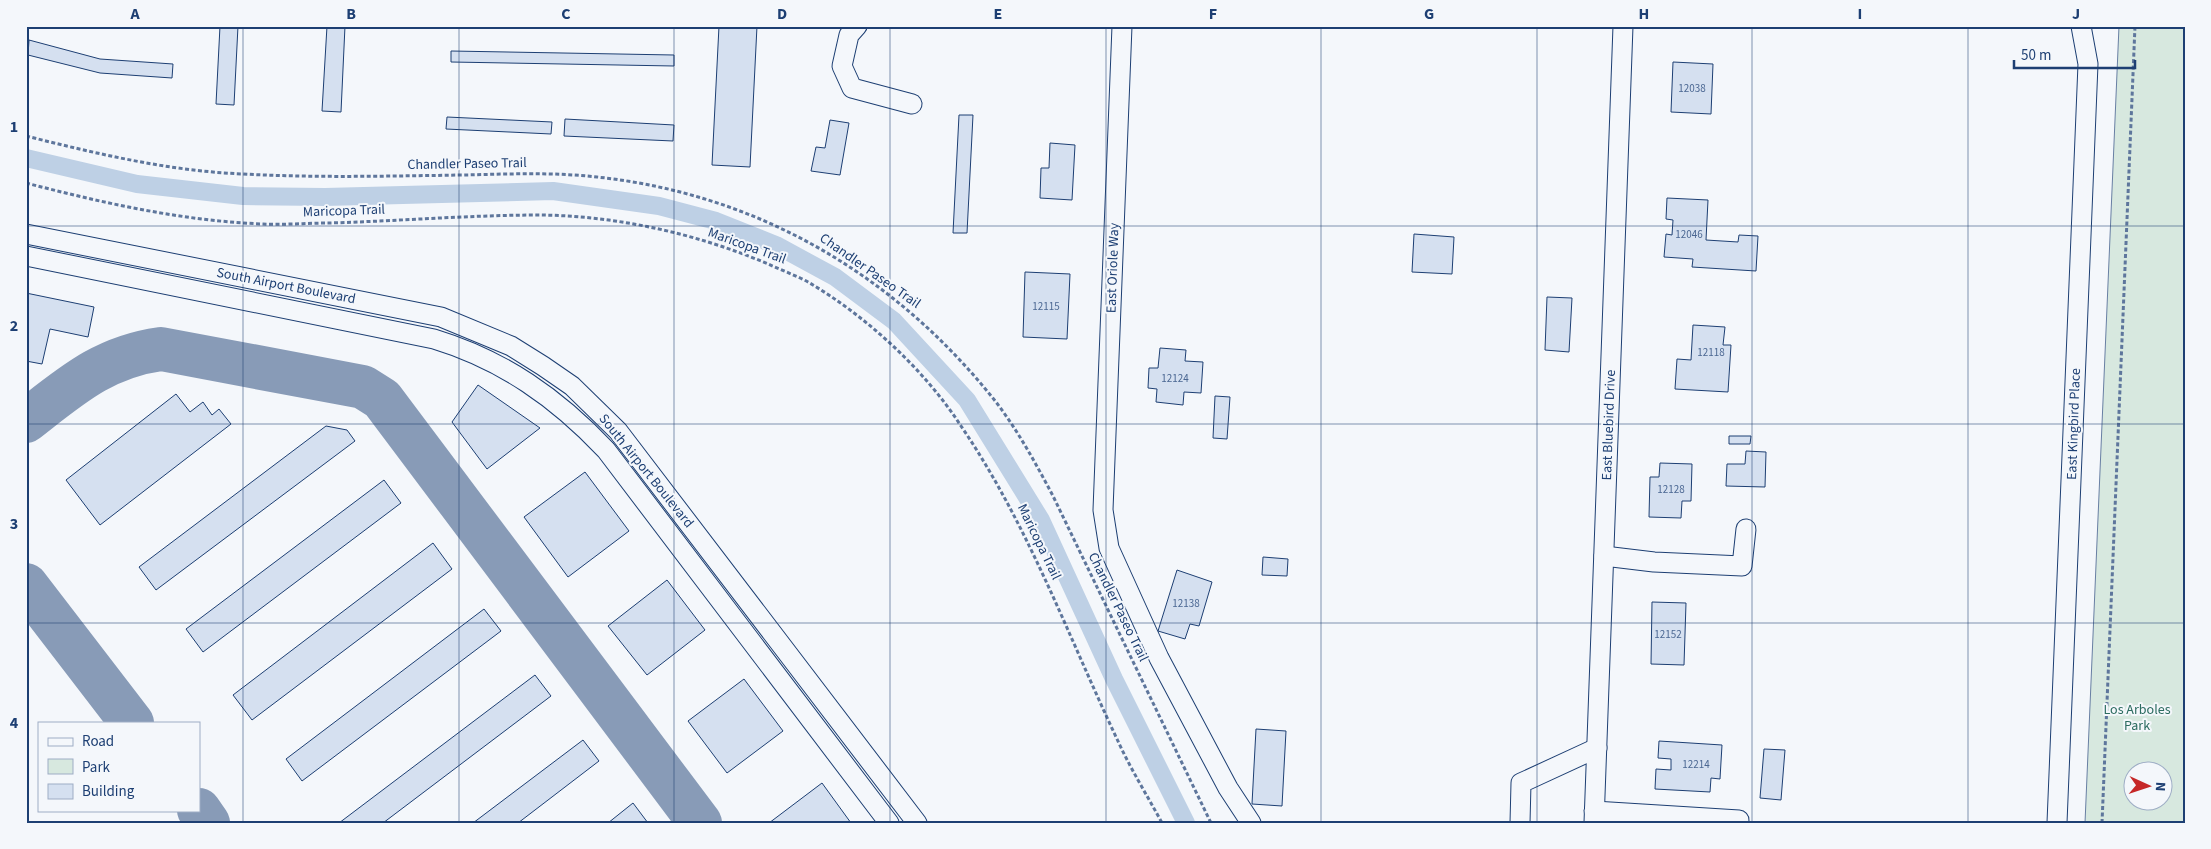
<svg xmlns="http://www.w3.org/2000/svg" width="2211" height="849" viewBox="0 0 2211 849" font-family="'Source Sans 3',sans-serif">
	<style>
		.green { fill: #d7e8df; stroke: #687fa3; fill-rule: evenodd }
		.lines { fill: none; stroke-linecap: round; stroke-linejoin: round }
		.canal { stroke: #bed0e5; stroke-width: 18 }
		.taxiway { stroke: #889bb7; stroke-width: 44 }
		.building { fill: #d5e0f0; stroke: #1d3f73 }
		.minor-casing { stroke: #1d3f73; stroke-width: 21 }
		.path { stroke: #5e769c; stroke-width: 3; stroke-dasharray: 4 2.5; stroke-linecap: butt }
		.minor { stroke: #f4f7fb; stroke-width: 19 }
		.grid { fill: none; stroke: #1d3f73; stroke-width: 1; stroke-opacity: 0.55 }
		.labels { text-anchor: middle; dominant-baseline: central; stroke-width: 4; stroke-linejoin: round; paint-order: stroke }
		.number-label { font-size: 11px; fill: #4b6792 }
		.street-label { font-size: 14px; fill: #1d3f73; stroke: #f4f7fb }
		.park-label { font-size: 14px; fill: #2c6c60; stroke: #f4f7fb }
		.neatline { fill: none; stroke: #1d3f73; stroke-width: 2 }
		.grid-label { font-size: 16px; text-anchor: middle; font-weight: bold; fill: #1d3f73 }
	</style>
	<rect width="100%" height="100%" fill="#f4f7fb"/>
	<path class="green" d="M2119,26H2185V823H2085ZM2134,772H2164V802H2134Z"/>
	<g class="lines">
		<path class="canal" d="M26,158L137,184L243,196L325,197L553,191L659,206L716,221L776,245L835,277L894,321L967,400L1041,520L1114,679L1186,823"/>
		<g class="taxiway">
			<path d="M26,421C71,386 103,357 161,349L363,387L382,399L700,823"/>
			<path d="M26,585L132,723"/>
			<path d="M199,810L208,823"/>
		</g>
	</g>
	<g class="building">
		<path d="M220,26H238L234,105L216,104Z"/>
		<path d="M327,26H345L341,112L322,111Z"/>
		<path d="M719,26H757L750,167L712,165Z"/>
		<path d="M29,40L100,59L173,64L172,78L100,73L28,55Z"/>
		<path d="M451,51L674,55V66L451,62Z"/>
		<path d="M1673,62L1713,64L1711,114L1671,112Z"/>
		<path d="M959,115H973L967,233H953Z"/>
		<path d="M447,117L552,122L551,134L446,129Z"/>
		<path d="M565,119L674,125L673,141L564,136Z"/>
		<path d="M830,120L849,123L840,175L811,171L816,147L825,148Z"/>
		<path d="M1050,143L1075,145L1072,200L1040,198L1041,168H1049Z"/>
		<path d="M1667,198L1708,200L1706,240L1738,242L1739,235L1758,236L1756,271L1692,267L1693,259L1664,257L1666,234L1672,235L1673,220L1666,219Z"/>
		<path d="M1414,234L1454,237L1452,274L1412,272Z"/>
		<path d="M1025,272L1070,274L1067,339L1023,337Z"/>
		<path d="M26,293L94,307L88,337L50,329L42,364L26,361Z"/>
		<path d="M1547,297L1572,298L1569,352L1545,350Z"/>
		<path d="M1693,325L1725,327L1723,345H1731L1728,392L1675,389L1677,359L1691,360Z"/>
		<path d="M1160,348L1186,350L1185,361L1203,362L1201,393L1184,392L1183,405L1156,402L1157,389L1148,388L1149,368H1158Z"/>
		<path d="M478,385L540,428L487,469L452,422Z"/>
		<path d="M176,394L190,412L203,402L212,415L219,409L231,424L100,525L66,480Z"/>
		<path d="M1215,396L1230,397L1227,439L1213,438Z"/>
		<path d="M326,426L347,430L355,441L156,590L139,567Z"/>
		<path d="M1729,436H1751L1750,444H1729Z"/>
		<path d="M1746,451L1766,452L1765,487L1726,486L1727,464H1745Z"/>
		<path d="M1660,463L1692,464L1691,501H1682L1681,518L1649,517L1650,477H1659Z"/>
		<path d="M585,472L629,531L568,577L524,517Z"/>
		<path d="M384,480L401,503L203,652L186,629Z"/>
		<path d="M433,543L452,569L252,720L233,695Z"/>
		<path d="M1263,557L1288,559L1287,576L1262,575Z"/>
		<path d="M1177,570L1212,582L1199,626L1190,624L1185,639L1158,631Z"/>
		<path d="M667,580L705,630L647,675L608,626Z"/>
		<path d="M1652,602L1686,603L1684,665L1651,664Z"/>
		<path d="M484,609L501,631L302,781L286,759Z"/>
		<path d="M535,675L551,696L383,823H339Z"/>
		<path d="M744,679L783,731L727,773L688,721Z"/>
		<path d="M1256,729L1286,731L1282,806L1252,804Z"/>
		<path d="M583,740L599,761L518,823H473Z"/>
		<path d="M1659,741L1722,745L1720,779L1711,778L1710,792L1655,789L1656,769L1671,770V759L1658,758Z"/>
		<path d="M1764,749L1785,750L1781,800L1760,798Z"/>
		<path d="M822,783L851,823H769Z"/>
		<path d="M633,803L648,823H608Z"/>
	</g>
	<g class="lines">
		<defs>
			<g id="minor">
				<path d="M857,26L849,35L842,66L852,88L912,104"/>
				<path d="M1122,26L1103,510L1109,548L1159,658L1228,788L1251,823"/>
				<path d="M26,234L441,317L511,346L543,366L572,386L618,431L917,823"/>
				<path d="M26,256L434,339C503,360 557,398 606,450L889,823"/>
				<path d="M1604,556L1654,562L1742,566L1746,529"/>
				<path d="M1594,811L1739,820"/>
				<path d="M1520,823L1521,783L1597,748"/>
				<path d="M1594,823L1623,26"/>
				<path d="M2057,823L2088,64L2081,26"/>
			</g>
		</defs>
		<use href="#minor" class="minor-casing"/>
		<g class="path">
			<path d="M26,136C98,154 169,171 243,174C317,178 390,176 464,175C508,174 553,172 597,177C756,194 892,273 992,397C1016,427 1035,462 1053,496L1211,823"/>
			<path d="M26,183C103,203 183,221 263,224C285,225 307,223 329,223C400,221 470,215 541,215C618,216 698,234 768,264C781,270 795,275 808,282C866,316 924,369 961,426C1027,523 1067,633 1117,739C1130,768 1147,795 1162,823"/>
			<path d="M2102,823L2135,26"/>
		</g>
		<use href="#minor" class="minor"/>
	</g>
	<path class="grid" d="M243,26V823M459,26V823M674,26V823M890,26V823M1106,26V823M1321,26V823M1537,26V823M1752,26V823M1968,26V823M26,226H2185M26,424H2185M26,623H2185"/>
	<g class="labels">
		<g class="number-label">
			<text x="1692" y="88">12038</text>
			<text x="1689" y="234">12046</text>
			<text x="1046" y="306">12115</text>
			<text x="1711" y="352">12118</text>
			<text x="1175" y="378">12124</text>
			<text x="1671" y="489">12128</text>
			<text x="1186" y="603">12138</text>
			<text x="1668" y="634">12152</text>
			<text x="1696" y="764">12214</text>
		</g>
		<g class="street-label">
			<text transform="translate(467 164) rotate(-1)">Chandler Paseo Trail</text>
			<text transform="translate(344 211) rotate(-2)">Maricopa Trail</text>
			<text transform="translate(747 246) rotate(20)">Maricopa Trail</text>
			<text transform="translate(1113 268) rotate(-88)">East Oriole Way</text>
			<text transform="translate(870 271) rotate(35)">Chandler Paseo Trail</text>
			<text transform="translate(286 286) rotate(11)">South Airport Boulevard</text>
			<text transform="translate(2074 424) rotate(-88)">East Kingbird Place</text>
			<text transform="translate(1609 425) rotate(-88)">East Bluebird Drive</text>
			<text transform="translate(646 471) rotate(51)">South Airport Boulevard</text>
			<text transform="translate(1039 542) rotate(64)">Maricopa Trail</text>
			<text transform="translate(1118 607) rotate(64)">Chandler Paseo Trail</text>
		</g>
		<g class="park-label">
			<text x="2137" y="710">Los Arboles<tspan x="2137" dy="16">Park</tspan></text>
		</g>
	</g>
	<rect width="2211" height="849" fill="none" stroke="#f4f7fb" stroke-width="55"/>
	<rect x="38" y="722" width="162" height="90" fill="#f4f7fb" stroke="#9eadc5"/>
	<rect x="48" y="738" width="25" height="8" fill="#f4f7fb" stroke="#9eadc5"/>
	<text x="82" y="746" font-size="15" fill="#1d3f73">Road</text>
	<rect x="48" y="759" width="25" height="15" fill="#d7e8df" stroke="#9eadc5"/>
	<text x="82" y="772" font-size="15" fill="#1d3f73">Park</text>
	<rect x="48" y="784" width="25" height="15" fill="#d5e0f0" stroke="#9eadc5"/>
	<text x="82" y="796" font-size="15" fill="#1d3f73">Building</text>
	<g transform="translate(2148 786) rotate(93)"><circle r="24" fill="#f4f7fb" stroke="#9eadc5"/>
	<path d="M0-4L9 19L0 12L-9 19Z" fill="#c62828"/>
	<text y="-8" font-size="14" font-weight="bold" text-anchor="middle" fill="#1d3f73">N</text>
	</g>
	<path d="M2014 60v8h121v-8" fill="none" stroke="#1d3f73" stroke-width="2.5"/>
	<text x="2021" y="60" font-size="15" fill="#1d3f73" stroke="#f4f7fb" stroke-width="4" paint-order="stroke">50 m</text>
	<rect x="28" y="28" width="2156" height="794" class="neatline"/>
	<g class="grid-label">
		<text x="135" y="19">A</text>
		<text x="351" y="19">B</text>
		<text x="566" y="19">C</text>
		<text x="782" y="19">D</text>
		<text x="998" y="19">E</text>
		<text x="1213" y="19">F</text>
		<text x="1429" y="19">G</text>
		<text x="1644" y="19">H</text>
		<text x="1860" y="19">I</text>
		<text x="2076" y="19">J</text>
		<text x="14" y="132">1</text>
		<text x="14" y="331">2</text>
		<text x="14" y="529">3</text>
		<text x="14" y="728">4</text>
	</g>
</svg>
